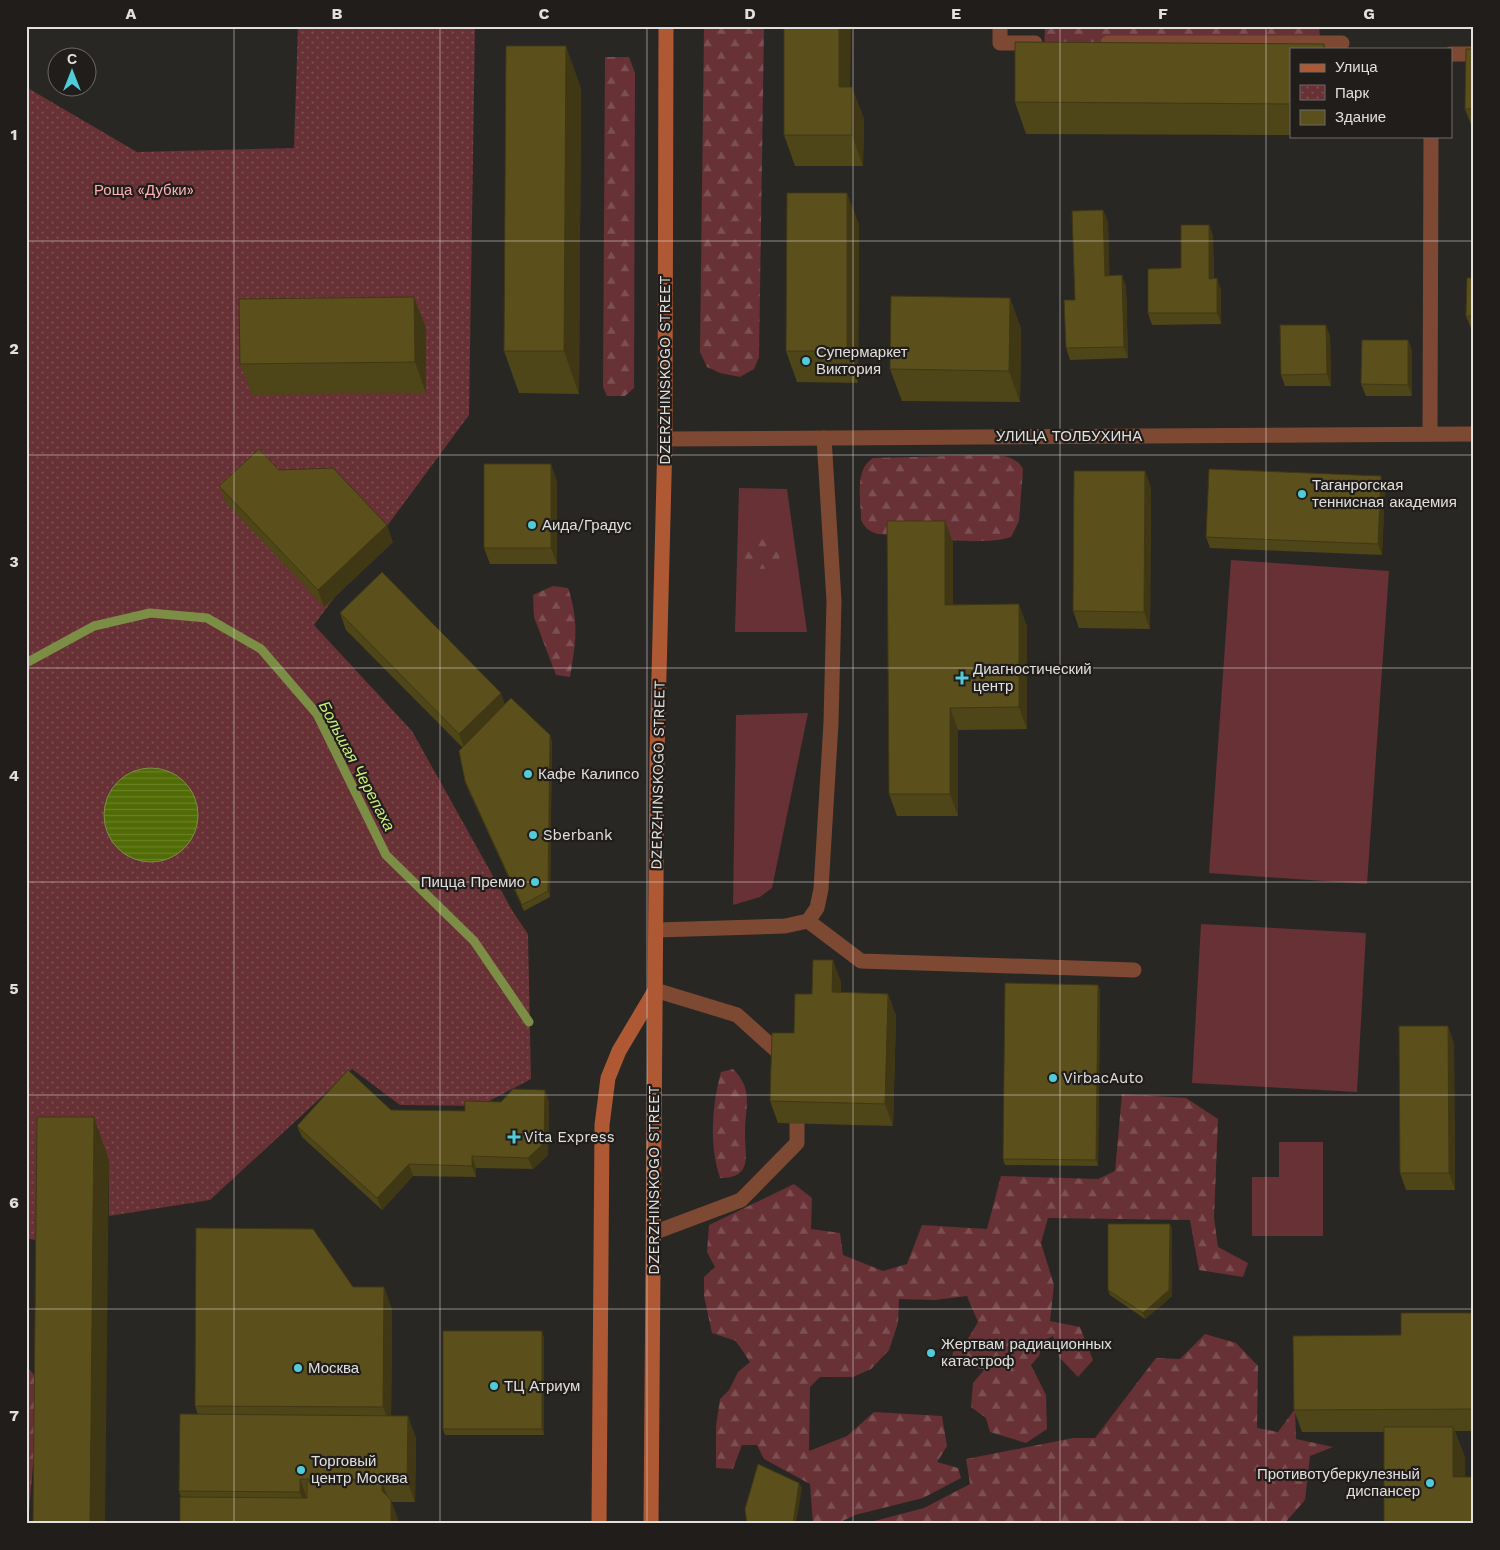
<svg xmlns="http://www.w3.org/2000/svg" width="1500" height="1550" viewBox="0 0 1500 1550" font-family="'Work Sans',sans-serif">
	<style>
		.grass { fill: #673135 }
		.forest { fill: url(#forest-firs) }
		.park { fill: url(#park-dots) }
		.water { fill: url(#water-rules); stroke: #7c8e46 }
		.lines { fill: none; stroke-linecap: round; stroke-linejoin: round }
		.stream { stroke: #7c8e46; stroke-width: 9 }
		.lane { stroke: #7e4932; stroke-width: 15 }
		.street { stroke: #7e4932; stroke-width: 15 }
		.secondary { stroke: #ae5934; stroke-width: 15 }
		.wall { fill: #4e4518 }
		.shaded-wall { fill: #403814 }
		.building { fill: #5b501c; stroke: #403814 }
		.grid { fill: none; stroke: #e2e0de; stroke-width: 1; stroke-opacity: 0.55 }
		.poi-dot { fill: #52cbd9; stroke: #201d1b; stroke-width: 2 }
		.labels { text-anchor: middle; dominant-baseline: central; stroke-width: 4.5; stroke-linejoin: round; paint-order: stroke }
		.park-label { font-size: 15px; fill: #feb1b4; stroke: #201d1b }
		.poi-label { font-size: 15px; fill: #e2e0de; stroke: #201d1b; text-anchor: start }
		.street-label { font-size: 15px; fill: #e2e0de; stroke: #201d1b }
		.water-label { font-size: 16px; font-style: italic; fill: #c9f07c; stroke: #201d1b }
		.neatline { fill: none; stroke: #e2e0de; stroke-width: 2 }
		.grid-label { font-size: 16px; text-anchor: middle; font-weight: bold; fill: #e2e0de }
	</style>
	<defs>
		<pattern id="forest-firs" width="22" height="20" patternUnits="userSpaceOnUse" patternTransform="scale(1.25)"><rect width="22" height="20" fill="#673135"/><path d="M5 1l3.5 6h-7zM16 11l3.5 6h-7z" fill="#7c4f52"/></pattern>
		<pattern id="park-dots" width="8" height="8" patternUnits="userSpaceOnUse" patternTransform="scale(1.25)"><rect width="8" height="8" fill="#673135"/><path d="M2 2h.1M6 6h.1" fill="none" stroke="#7c4f52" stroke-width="1.8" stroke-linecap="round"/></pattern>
		<pattern id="water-rules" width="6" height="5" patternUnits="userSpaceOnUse" patternTransform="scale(1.25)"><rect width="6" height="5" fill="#516b05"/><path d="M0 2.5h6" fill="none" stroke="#6a8029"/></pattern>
	</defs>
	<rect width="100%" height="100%" fill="#292724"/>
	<g class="grass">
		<path d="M739,488L787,489L807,632H735Z"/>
		<path d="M1231,560L1389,571L1367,884L1209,873Z"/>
		<path d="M808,713L772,888L760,897L733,905L736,715Z"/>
		<path d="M1201,924L1366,933L1357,1092L1192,1083Z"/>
		<path d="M1279,1142H1323V1236H1252V1177H1279Z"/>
	</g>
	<g class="forest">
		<path d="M704,26H764L759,357L754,369L740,377L720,373L707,367L700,352Z"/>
		<path d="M1045,26H1319L1321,49L1044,52Z"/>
		<path d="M605,57H629L635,73L634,388L625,396H607L603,387Z"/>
		<path d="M988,455C1003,456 1015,455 1023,469L1019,521L1011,537C981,547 912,536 877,534C869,531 865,528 861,520C861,500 854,469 873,458Z"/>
		<circle cx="762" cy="550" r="19"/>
		<path d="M553,586L568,588C579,621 576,642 570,677L556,675L534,617L533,595Z"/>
		<path d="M733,1069C753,1089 746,1105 745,1130C744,1154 755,1178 720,1178C709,1145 712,1105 721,1072Z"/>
		<path d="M1122,1094L1186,1098L1218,1119L1214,1218L1218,1247L1248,1263L1243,1277L1199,1270L1190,1220L1048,1218L1041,1243L1054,1285L1050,1321L1080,1327L1093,1360L1078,1377L1059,1357L1053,1336L1043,1341L1039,1356L1031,1365L1046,1395L1047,1429L1026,1443L990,1432L986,1418L971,1407L973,1383L985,1369L950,1366L953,1352L966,1342L978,1322L967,1296L935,1300L899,1299L898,1323L889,1350L871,1369L853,1377H820L810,1387L809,1451L847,1436L874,1412L942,1416L947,1446L937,1462L958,1468L961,1478L923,1498L855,1515L836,1524H813L810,1484L764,1459L757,1445H742L733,1469L716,1468V1426L720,1399L729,1390L738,1372L750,1362L736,1341L712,1333L704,1296V1277L715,1267L707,1252L709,1225L794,1184L812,1198L811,1229L840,1233L843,1255L883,1271L907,1264L922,1225L987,1229L1001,1176L1098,1179L1115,1171Z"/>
		<path d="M1205,1334L1236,1343L1258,1366L1257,1428L1278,1432L1295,1409L1296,1439L1333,1447L1310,1456L1305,1500L1284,1524H863L924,1508L970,1484L966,1459L1073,1438H1095L1156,1358L1180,1359Z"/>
		<path d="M26,1365L35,1376L34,1453L28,1524H26Z"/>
	</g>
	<path class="park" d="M298,26H475L469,415L314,625L412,731L513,912L528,934L531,1079L480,1106L400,1105L352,1069L210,1200L109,1216V1160L52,1244L26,1238V87L137,152L294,148Z"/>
	<circle class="water" cx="151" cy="815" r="47"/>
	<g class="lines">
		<path class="stream" d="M26,663L94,626L150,613L207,618L261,649L317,714L386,855L474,941L529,1022"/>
		<g class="lane">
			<path d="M1451,54H1474"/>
			<path d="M1430,434L1431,136"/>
			<path d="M808,921L861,961L1134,970"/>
			<path d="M657,930L785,926L808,921L817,908L821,889L831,723L834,601L824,438"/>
			<path d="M655,990L737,1015L787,1060"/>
			<path d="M653,1233L741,1200L797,1143V1103"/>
		</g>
		<g class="street">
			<path d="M1000,26V43H1035"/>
			<path d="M1108,43H1342"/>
			<path d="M665,439L1474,434"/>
		</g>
		<g class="secondary">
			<path d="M599,1524L602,1125L608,1078L619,1051L654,992"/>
			<path d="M651,1524L657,754L665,439L666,26"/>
		</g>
	</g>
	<g class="wall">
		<path d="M1015,42L1324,44L1326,49H1291V135L1026,134L1015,102Z"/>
		<path d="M1474,49V132L1465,109Z"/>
		<path d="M851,87L864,119L863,166H795L784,135Z"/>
		<path d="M581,88L579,394L519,393L504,351Z"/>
		<path d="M1103,210L1108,222L1109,275L1126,286L1128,358L1070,360L1066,348L1075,300Z"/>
		<path d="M859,224L858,383L797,382L786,351Z"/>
		<path d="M1209,225L1213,236L1214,278L1221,290V324L1152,325L1148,313L1181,268Z"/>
		<path d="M1474,278V328H1471L1466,316Z"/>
		<path d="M414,297L426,328V393L252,395L240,364Z"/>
		<path d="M1010,298L1021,329L1020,402L902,401L890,369Z"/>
		<path d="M1330,336L1331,386H1285L1281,375Z"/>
		<path d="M1408,340L1412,351V396H1366L1361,384Z"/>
		<path d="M279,470L393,542L324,607L226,503L219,486Z"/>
		<path d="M1145,471L1151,488L1150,629L1079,628L1073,611Z"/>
		<path d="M557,481V564H490L484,548Z"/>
		<path d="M1385,487L1382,555L1210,548L1206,537Z"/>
		<path d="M945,521L953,543V605L1027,626V729L958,730V816H897L889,794Z"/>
		<path d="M340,613L505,704L552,741L550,897L524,911L467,787L465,781L463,748L346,630Z"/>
		<path d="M841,982V992L888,994L896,1016L893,1126L778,1123L770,1101L794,1033L812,994Z"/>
		<path d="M1098,985L1100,991L1098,1166L1005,1165L1003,1159Z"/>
		<path d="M1454,1043L1455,1190H1406L1400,1173Z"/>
		<path d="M549,1101L548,1155L533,1169L476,1168V1177L413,1176L382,1210L302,1137L297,1126L465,1111L501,1102Z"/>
		<path d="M1172,1229V1296L1145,1319L1110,1295L1108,1290Z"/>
		<path d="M392,1309L391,1416L416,1438L415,1502H391L399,1524L181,1497L179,1491L198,1415L195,1406Z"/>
		<path d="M1474,1313V1431H1455L1465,1458V1477L1474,1524L1384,1432H1302L1294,1410L1401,1335Z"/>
		<path d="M544,1337V1435H445L443,1429Z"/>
	</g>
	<g class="shaded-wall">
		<path d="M839,26H851L850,118L839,87Z"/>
		<path d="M566,46L581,88L579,394L564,351Z"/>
		<path d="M852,87L864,119L863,166L852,135Z"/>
		<path d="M847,193L859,224L858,383L847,351Z"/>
		<path d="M1103,210L1108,222L1110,287L1105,276Z"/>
		<path d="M1209,225L1213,236L1214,290L1209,279Z"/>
		<path d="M1122,275L1126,286L1128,358L1124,347Z"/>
		<path d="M1217,278L1221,290V324L1217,313Z"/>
		<path d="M414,297L426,328V393L415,362Z"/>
		<path d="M1010,298L1021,329L1020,402L1009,371Z"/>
		<path d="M1326,325L1330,336L1331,386L1327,374Z"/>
		<path d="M1408,340L1412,351V396L1408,385Z"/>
		<path d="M551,464L557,481V564L551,548Z"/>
		<path d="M1145,471L1151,488L1150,629L1144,612Z"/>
		<path d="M1381,476L1385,487L1382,555L1378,544Z"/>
		<path d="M945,521L953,543V627L945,605Z"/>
		<path d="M387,525L393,542L324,607L318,590Z"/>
		<path d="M1019,604L1027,626V729L1019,707Z"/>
		<path d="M501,693L507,710L465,750L459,734Z"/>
		<path d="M950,708L958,730V816L950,794Z"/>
		<path d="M550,735L552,741L550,897L548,891Z"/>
		<path d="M833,960L841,982L840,1014L832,992Z"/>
		<path d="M1098,985L1100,991L1098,1166L1096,1160Z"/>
		<path d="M888,994L896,1016L893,1126L885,1104Z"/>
		<path d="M1448,1026L1454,1043L1455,1190L1449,1173Z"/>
		<path d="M545,1090L549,1101L548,1155L533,1169L528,1158Z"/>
		<path d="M94,1117L109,1160L105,1524H90Z"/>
		<path d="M472,1156L476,1168V1177L472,1166Z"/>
		<path d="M409,1164L413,1176L382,1210L377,1198Z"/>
		<path d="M1170,1224L1172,1229V1296L1145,1319L1143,1313Z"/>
		<path d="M384,1287L392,1309L391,1429L383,1407Z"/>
		<path d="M542,1331L544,1337V1435L542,1429Z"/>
		<path d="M408,1416L416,1438L415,1502L407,1480Z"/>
		<path d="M1453,1427L1465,1458V1508L1453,1477Z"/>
		<path d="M300,1479L308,1501V1514L300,1492Z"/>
		<path d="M382,1481L390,1503L382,1491Z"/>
		<path d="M799,1483L802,1488L796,1524H793Z"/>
		<path d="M391,1500L399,1522V1524H391Z"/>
	</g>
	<g class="building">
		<path d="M784,26H839V87H852V135H784Z"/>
		<path d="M1015,42L1324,44V49H1291V104L1015,102Z"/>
		<path d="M506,46H566L564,351H504Z"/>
		<path d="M1466,49H1474V109H1465Z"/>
		<path d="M787,193H847V351H786Z"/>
		<path d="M1103,210L1105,276L1122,275L1124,347L1066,348L1064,300H1075L1072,211Z"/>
		<path d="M1181,225H1209V279L1217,278V313H1148V269L1181,268Z"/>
		<path d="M1467,278H1474V316H1466Z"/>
		<path d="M891,296L1010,298L1009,371L890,369Z"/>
		<path d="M414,297L415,362L240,364L239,299Z"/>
		<path d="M1280,325H1326L1327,374L1281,375Z"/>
		<path d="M1362,340H1408V385L1361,384Z"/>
		<path d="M259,449L279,470L333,468L387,525L318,590L219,486Z"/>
		<rect x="484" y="464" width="67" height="84"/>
		<path d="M1209,469L1381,476L1378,544L1206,537Z"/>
		<path d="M1074,471H1145L1144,612L1073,611Z"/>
		<path d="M887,521H945V605L1019,604V707L950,708V794H889Z"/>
		<path d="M382,572L501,693L459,734L340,613Z"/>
		<path d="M511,698L550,735L548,891L522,905L465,781L459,751Z"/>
		<path d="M813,960H833L832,992L888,994L885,1104L770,1101L772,1033H794L795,994H812Z"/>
		<path d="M1005,983L1098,985L1096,1160L1003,1159Z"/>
		<path d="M1399,1026H1448L1449,1173H1400Z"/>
		<path d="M348,1070L391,1110L465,1111V1101L501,1102L513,1089L545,1090L544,1143L528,1158L472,1156V1166L409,1164L377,1198L297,1126Z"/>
		<path d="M37,1117H94L90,1524H33Z"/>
		<path d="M1108,1224H1170L1169,1290L1143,1313L1108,1290Z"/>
		<path d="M196,1228L313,1229L353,1287H384L383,1407L195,1406Z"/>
		<path d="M1401,1313H1474V1409L1294,1410L1293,1336L1401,1335Z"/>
		<rect x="443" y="1331" width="99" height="98"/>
		<path d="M180,1414L408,1416L407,1480L300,1479V1492L179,1491Z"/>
		<path d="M1384,1427H1453V1477H1474V1524H1384Z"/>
		<path d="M758,1464L799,1483L793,1524H747L745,1509Z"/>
		<path d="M307,1481H382V1491L391,1500V1524H180V1497L307,1498Z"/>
	</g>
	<path class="grid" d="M234,26V1524M440,26V1524M647,26V1524M853,26V1524M1060,26V1524M1266,26V1524M26,241H1474M26,455H1474M26,668H1474M26,882H1474M26,1095H1474M26,1309H1474"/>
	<g class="poi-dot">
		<circle cx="806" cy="361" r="5"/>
		<circle cx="1302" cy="494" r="5"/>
		<circle cx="532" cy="525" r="5"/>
		<path d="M959.5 670.5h5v5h5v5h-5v5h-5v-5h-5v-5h5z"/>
		<circle cx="528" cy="774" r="5"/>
		<circle cx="533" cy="835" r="5"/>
		<circle cx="535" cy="882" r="5"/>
		<circle cx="1053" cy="1078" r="5"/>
		<path d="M511.5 1129.5h5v5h5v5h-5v5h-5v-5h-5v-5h5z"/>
		<circle cx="931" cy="1353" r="5"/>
		<circle cx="298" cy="1368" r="5"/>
		<circle cx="494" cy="1386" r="5"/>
		<circle cx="301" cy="1470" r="5"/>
		<circle cx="1430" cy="1483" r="5"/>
	</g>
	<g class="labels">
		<g class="park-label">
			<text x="144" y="190">Роща «Дубки»</text>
		</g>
		<g class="poi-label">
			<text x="816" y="352">Супермаркет<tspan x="816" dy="17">Виктория</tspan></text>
			<text x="1312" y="485">Таганрогская<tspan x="1312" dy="17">теннисная академия</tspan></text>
			<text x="542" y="525">Аида/Градус</text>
			<text x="973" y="669">Диагностический<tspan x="973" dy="17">центр</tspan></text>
			<text x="538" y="774">Кафе Калипсо</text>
			<text x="543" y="835">Sberbank</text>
			<text x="525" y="882" text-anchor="end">Пицца Премио</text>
			<text x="1063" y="1078">VirbacAuto</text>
			<text x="524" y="1137">Vita Express</text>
			<text x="941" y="1344">Жертвам радиационных<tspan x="941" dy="17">катастроф</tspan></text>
			<text x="308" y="1368">Москва</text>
			<text x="504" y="1386">ТЦ Атриум</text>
			<text x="311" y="1461">Торговый<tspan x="311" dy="17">центр Москва</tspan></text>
			<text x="1420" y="1474" text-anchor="end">Противотуберкулезный<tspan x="1420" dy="17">диспансер</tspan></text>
		</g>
		<g class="street-label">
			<text transform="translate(665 370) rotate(-90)">DZERZHINSKOGO STREET</text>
			<text x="1069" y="436">УЛИЦА ТОЛБУХИНА</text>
			<text transform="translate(658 775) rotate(-89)">DZERZHINSKOGO STREET</text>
			<text transform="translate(654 1180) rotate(-90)">DZERZHINSKOGO STREET</text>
		</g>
		<g class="water-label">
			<text transform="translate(357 766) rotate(62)">Большая Черепаха</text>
		</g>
	</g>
	<rect width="1500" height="1550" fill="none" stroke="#201d1b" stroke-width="55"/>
	<rect x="1290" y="48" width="162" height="90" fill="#201d1b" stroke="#6e6b69"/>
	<rect x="1300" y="64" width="25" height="8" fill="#ae5934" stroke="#6e6b69"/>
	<text x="1335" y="72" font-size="15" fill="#e2e0de">Улица</text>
	<rect x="1300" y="85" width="25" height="15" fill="url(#park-dots)" stroke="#6e6b69"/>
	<text x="1335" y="98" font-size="15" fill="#e2e0de">Парк</text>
	<rect x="1300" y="110" width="25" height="15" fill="#5b501c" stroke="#6e6b69"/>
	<text x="1335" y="122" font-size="15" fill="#e2e0de">Здание</text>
	<g transform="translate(72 72)"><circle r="24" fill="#201d1b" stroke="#6e6b69"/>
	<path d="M0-4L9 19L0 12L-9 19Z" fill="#52cbd9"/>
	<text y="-8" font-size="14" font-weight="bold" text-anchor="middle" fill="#e2e0de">С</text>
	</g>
	<rect x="28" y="28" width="1444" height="1494" class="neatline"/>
	<g class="grid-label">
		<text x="131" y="19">A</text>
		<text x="337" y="19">B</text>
		<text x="544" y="19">C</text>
		<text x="750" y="19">D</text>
		<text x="956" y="19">E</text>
		<text x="1163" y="19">F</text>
		<text x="1369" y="19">G</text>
		<text x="14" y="140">1</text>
		<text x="14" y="354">2</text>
		<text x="14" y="567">3</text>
		<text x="14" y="781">4</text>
		<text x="14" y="994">5</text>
		<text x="14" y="1208">6</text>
		<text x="14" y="1421">7</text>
	</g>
</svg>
